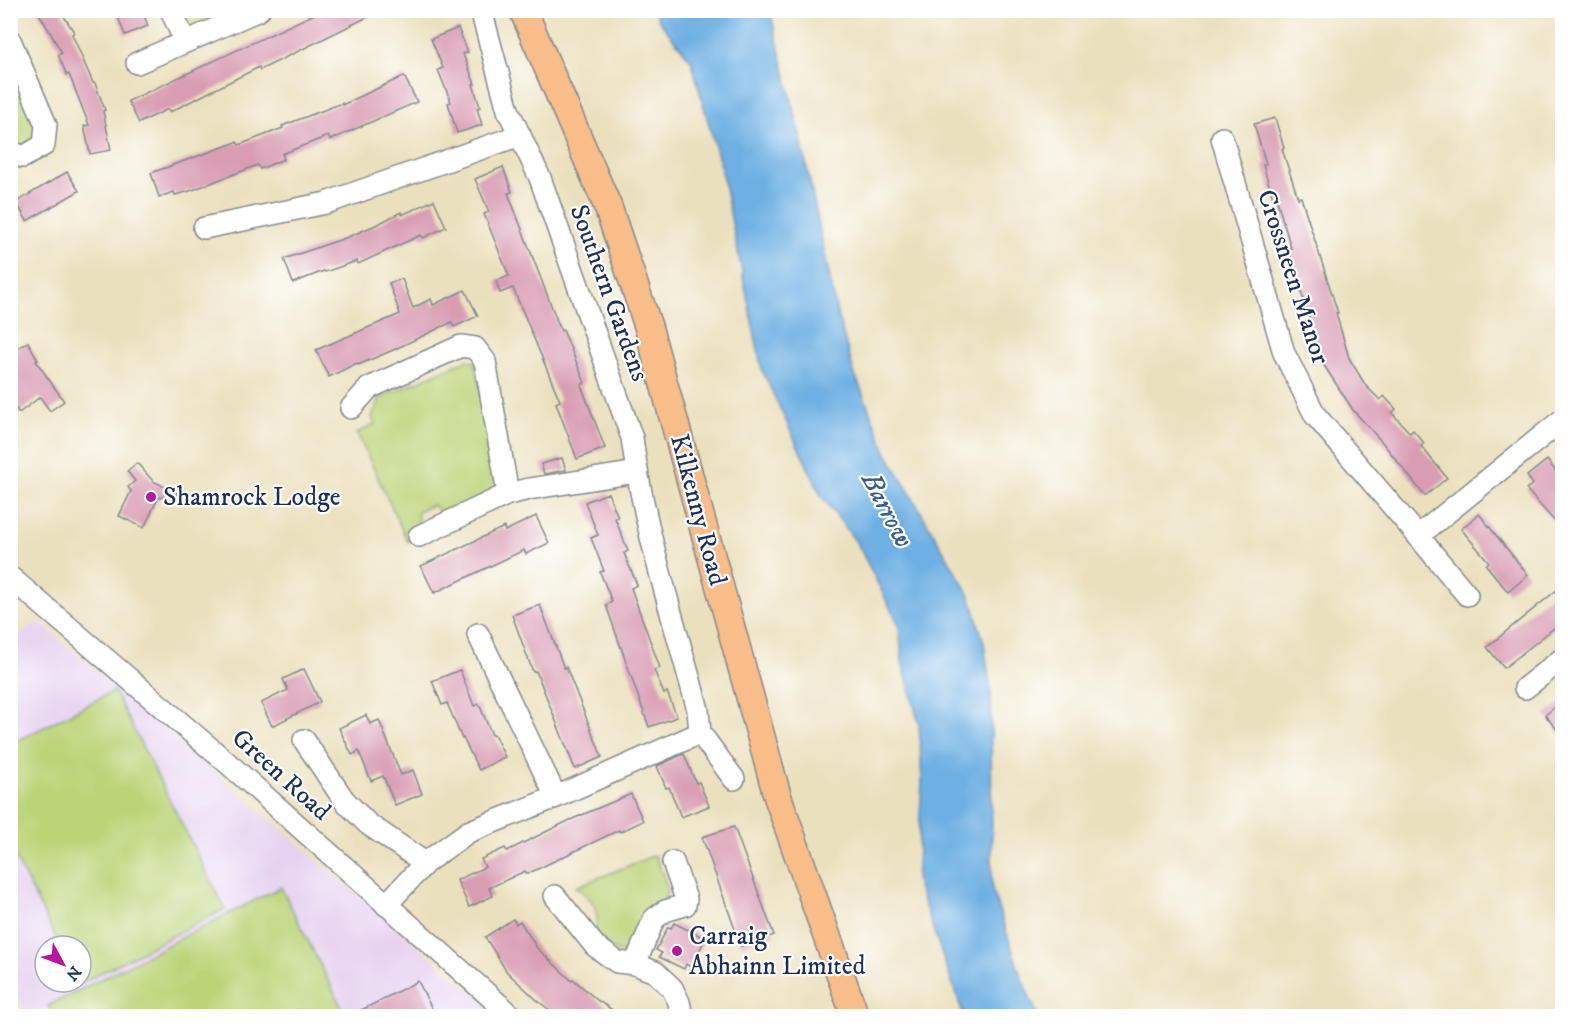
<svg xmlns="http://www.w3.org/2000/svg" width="1573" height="1027" viewBox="0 0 1573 1027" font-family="'IM FELL DW Pica',serif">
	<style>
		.built { fill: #e6d2f0; fill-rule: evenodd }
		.green { fill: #bcd478; stroke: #6c826b; stroke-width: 1.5 }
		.water { fill: #6eb0e3; stroke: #4470a0; stroke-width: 1.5 }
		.building { fill: #d99cb3 }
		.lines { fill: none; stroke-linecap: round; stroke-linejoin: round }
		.minor-casing { stroke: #83888e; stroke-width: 24 }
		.major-casing { stroke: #83888e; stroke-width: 30 }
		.minor { stroke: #fff; stroke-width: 21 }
		.major { stroke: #f8bd89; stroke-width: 27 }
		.poi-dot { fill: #b5179e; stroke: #fff; stroke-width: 2 }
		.labels { text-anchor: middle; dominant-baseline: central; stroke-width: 4.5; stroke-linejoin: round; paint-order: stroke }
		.street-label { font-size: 26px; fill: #1b2f5e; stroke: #fff }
		.poi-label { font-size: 26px; fill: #1b2f5e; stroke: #fff; text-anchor: start }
		.water-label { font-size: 27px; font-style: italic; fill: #385c8d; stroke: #fff }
	</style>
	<rect width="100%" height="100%" fill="#fff"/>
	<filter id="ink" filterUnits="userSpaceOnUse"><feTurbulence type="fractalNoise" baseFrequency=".0167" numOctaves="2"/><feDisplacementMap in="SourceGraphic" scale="12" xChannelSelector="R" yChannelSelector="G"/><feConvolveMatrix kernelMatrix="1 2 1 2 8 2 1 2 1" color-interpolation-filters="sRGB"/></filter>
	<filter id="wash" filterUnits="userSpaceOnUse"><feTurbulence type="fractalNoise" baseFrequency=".008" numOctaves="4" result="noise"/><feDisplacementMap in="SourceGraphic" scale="24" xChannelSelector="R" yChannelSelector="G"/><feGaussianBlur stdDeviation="1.35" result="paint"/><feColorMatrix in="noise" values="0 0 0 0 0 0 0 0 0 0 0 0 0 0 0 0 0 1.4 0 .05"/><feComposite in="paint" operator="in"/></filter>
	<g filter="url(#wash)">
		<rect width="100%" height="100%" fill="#ebe0bd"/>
		<path class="built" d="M38,621L499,1016H27L10,981V640ZM45,946H81V982H45Z"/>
		<g class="green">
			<path d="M178,11H241L191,31Z"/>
			<path d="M10,59L37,130L36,138L25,146L17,145L11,136Z"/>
			<path d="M467,360L475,362L497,479L495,495L443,516L433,505L418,511V529L408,542L357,433L375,424L372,417L380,398Z"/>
			<path d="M114,691L225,909L79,984L78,982H81V946H60L11,849V744Z"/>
			<path d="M655,855C658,864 667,882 667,891C667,904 634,946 623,953L610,948L595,932C601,911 594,899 576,887Z"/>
			<path d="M281,887L346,1016H54L48,1006Z"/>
		</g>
		<path class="water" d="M655,11H770L801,139L837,313L854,372L887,454L970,596L984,643L991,692L992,889L1023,982L1038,1016H964L916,881L922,782L919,724L902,661L899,625L857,543L821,495L762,370L720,164L691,60L658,20Z"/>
		<g id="blocks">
			<g class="building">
				<path d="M37,10H60L74,32L72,34L93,83H95L105,110L103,111L111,150L90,154L84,126L89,125L69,74L67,75L58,55L62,53Z"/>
				<path d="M115,10H142L148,26L125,35Z"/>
				<path d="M323,10H382L260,70L259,67L170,112L168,109L139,123L128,101Z"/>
				<path d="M458,28L468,52L463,54L475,84H473L480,107L477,108L482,125L457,133L448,103L451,102L438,70L443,68L431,39Z"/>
				<path d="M404,76L417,102L330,140L328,136L282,154L284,159L260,169L258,165L190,191L175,195L174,192L159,197L151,173L237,142L239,145L283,128L282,126L342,103V105Z"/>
				<path d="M1275,118L1284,148L1282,149L1298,198L1301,197L1338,313H1336L1349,358L1366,386L1380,400L1384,396L1396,409L1392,413L1410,433L1413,430L1424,443L1421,446L1447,478L1425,496L1382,442L1353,410L1323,364L1288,248H1291L1276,197L1273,198L1263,165L1266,164L1254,124Z"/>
				<path d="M503,167L512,192L508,193L561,331L563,330L585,383L581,385L605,448L577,459L556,403L560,401L513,288L500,293L496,281L509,276L484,214L489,212L475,179Z"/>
				<path d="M67,172L79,191L27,221L16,202Z"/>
				<path d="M434,200L446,227L423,238L421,235L358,264L357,261L325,272L324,271L293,283L284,259L348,237L378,224L401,212L402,215Z"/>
				<path d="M402,279L413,308L431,299L433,305L465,290L478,316L454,327L452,322L391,351L358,365L357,363L329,377L316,350L400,314L389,283Z"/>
				<path d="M28,342L38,360L36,361L64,401L50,411L40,397L19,413L10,401V352Z"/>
				<path d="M562,458L566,470L544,474L541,464Z"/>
				<path d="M1547,460L1563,480V531L1526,489L1533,484L1527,476Z"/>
				<path d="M137,463L153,481L179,494L158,498L144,528L119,516L131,491L128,487L135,481L127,471Z"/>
				<path d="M608,493L618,517L615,518L628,551L624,553L637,585L631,588L660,668L654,670L664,694L667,692L677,717L649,727L606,605L612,602L600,572L604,571L591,538L598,535L585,502Z"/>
				<path d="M1479,514L1528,575L1508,592L1486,565L1489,562L1461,529Z"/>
				<path d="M536,516L549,543L526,554L524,550L434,593L421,566L504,527L505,531Z"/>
				<path d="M1563,585V621L1504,668L1487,647Z"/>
				<path d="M540,605L564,668L566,667L602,757L575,769L536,671L533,672L512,615Z"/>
				<path d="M304,669L320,702L272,726L261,703L288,690L283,679Z"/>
				<path d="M460,670L474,706L479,704L492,735L494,734L505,757L479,770L463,738L462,739L447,703L442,705L432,681Z"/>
				<path d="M1563,701V737L1545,715Z"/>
				<path d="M366,715L370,724L379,720L401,775L413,770L422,794L395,805L383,776L371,781L359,751L352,755L339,728Z"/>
				<path d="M684,754L696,783L699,782L709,806L681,817L669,787L666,788L657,766Z"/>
				<path d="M631,794L643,821L620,832L619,830L527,874L525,871L489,888L493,896L469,907L457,880L485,867L481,859L505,848L507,851L570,820Z"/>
				<path d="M734,827L774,935L741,946L702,837Z"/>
				<path d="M513,919L516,924L520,921L537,948L572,981L573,979L597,1000L623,1017H559L538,1001L507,972L485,937Z"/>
				<path d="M674,923L701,936L698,941L703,943L691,967L686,964L684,969L659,957L662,953L656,950L668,927L671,928Z"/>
				<path d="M418,981L436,1017H348Z"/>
			</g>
		</g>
	</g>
	<g filter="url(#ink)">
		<use href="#blocks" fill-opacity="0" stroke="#83888e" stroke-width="1.5"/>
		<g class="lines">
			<defs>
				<g id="minor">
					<path d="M171,10L185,42"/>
					<path d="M481,10L508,110L540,178L632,438C644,530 674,620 698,710L700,733"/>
					<path d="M10,40L46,125L44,145L23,157L10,151"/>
					<path d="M137,63L259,10"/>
					<path d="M1222,138L1284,353L1315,415L1418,536L1562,420"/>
					<path d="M204,228L326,203L520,135"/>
					<path d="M351,408L369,388L461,346L475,348L485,361L508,494"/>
					<path d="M419,536L508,494L529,489L637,472"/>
					<path d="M1418,536L1467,595"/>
					<path d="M10,577L231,766L512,1016"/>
					<path d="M478,634L556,797"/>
					<path d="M1525,688L1562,659"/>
					<path d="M304,740L344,800L368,824L425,863"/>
					<path d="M555,896L595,946L617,962L635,964L655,972L672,988L679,1002L682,1016"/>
					<path d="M386,905L425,863L468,832L556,797L700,733L734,779"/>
					<path d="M635,964L654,919L665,911L685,905L686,899L673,862"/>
				</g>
				<path id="major" d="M523,10L608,207L648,326L777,795L855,1016"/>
			</defs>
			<use href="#minor" class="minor-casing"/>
			<use href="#major" class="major-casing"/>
			<use href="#minor" class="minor"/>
			<use href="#major" class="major"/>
		</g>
	</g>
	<g class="poi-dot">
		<circle cx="151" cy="497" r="6"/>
		<circle cx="677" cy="951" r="6"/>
	</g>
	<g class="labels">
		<g class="street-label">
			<text transform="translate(1293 277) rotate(72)">Crossneen Manor</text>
			<text transform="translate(609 293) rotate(70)">Southern Gardens</text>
			<text transform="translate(698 510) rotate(75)">Kilkenny Road</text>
			<text transform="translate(281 775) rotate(42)">Green Road</text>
		</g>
		<g class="poi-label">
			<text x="163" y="497">Shamrock Lodge</text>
			<text x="689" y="936">Carraig<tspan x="689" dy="30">Abhainn Limited</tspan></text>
		</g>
		<g class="water-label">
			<text transform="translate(887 510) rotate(63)">Barrow</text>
		</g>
	</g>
	<rect width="1573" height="1027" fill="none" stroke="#fff" stroke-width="36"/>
	<g transform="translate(63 964) rotate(131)"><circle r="28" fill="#ffffff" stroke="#a4acbf" stroke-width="1.5"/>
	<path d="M0-4.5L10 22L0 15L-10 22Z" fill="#b5179e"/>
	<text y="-9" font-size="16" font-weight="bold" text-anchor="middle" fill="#1b2f5e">N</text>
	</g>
</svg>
